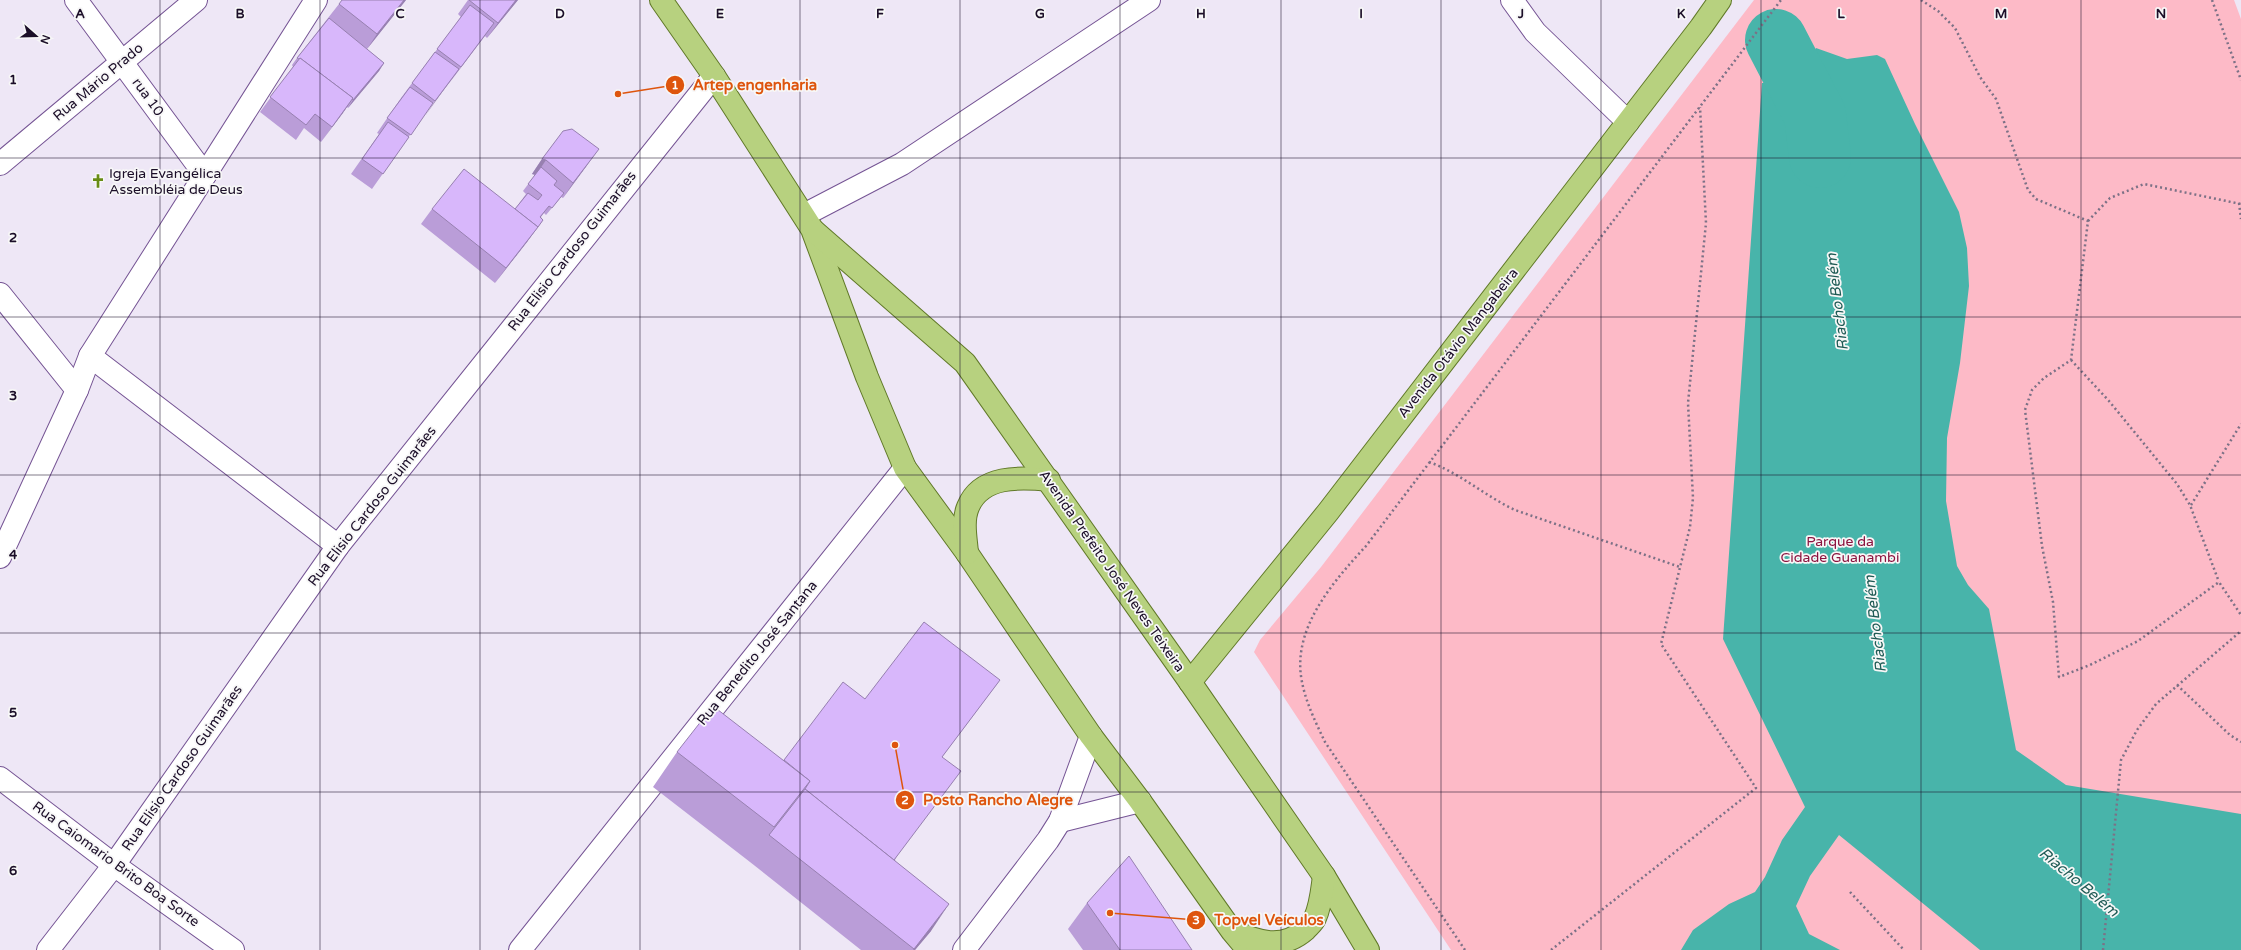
<svg xmlns="http://www.w3.org/2000/svg" width="2241" height="950" viewBox="0 0 2241 950" font-family="'Varela Round',sans-serif">
	<style>
		.green { fill: #fdbac7 }
		.water { fill: #48b4aa }
		.lines { fill: none; stroke-linecap: round; stroke-linejoin: round }
		.river { stroke: #48b4aa; stroke-width: 62 }
		.minor-casing { stroke: #755494; stroke-width: 24 }
		.major-casing { stroke: #617929; stroke-width: 24 }
		.path { stroke: #7c7186; stroke-width: 2.5; stroke-dasharray: 2 3; stroke-linecap: butt }
		.minor { stroke: #fff; stroke-width: 22 }
		.major { stroke: #b7d17f; stroke-width: 22 }
		.wall { fill: #ba9dd8 }
		.shaded-wall { fill: #9780b0 }
		.building { fill: #d8b7fb; stroke: #9780b0 }
		.grid { fill: none; stroke: #1b0e28; stroke-width: 1; stroke-opacity: 0.55 }
		.labels { text-anchor: middle; dominant-baseline: central; stroke-width: 3.5; stroke-linejoin: round; paint-order: stroke }
		.street-label { font-size: 14px; fill: #1b0e28; stroke: #f7f7f7 }
		.poi-label { font-size: 14px; fill: #1b0e28; stroke: #f7f7f7; text-anchor: start }
		.park-label { font-size: 14px; fill: #8b133f; stroke: #f7f7f7 }
		.water-label { font-size: 15px; font-style: italic; fill: #1f5b55; stroke: #f7f7f7 }
		.grid-label { font-size: 13px; text-anchor: middle; font-weight: bold; fill: #1b0e28; stroke: #f7f7f7; stroke-width: 3.5; stroke-linejoin: round; paint-order: stroke }
		.leader { fill: none; stroke: #de550d; stroke-width: 1.5 }
		.callout-dot { fill: #de550d; stroke: #f7f7f7; stroke-width: 1.5 }
		.mark-label { font-size: 12px; text-anchor: middle; font-weight: bold; fill: #fff }
		.callout-label { font-size: 15px; text-anchor: middle; font-weight: bold; fill: #de550d; stroke: #f7f7f7; stroke-width: 3.5; stroke-linejoin: round; paint-order: stroke }
	</style>
	<rect width="100%" height="100%" fill="#eee7f6"/>
	<path class="green" d="M1754,0H2234L2241,19V950H1451L1254,652L1260,640L1321,567Z"/>
	<path class="water" d="M1816,48L1847,59L1877,55L1885,59L1915,124L1959,212L1967,248L1969,286L1960,363L1947,438L1946,501L1957,566L1968,585L1989,609L2016,750L2066,785L2241,814V950H1980L1839,835L1810,876L1796,906L1809,934L1840,950H1681L1693,930L1729,904L1755,892L1765,877L1782,840L1805,807L1723,639L1762,83C1790,84 1805,73 1816,48Z"/>
	<g class="lines">
		<path class="river" d="M1776,40L1815,115L1820,157"/>
		<defs>
			<g id="minor">
				<path d="M76,0L205,175"/>
				<path d="M1512,0L1535,32L1628,122"/>
				<path d="M0,164L196,0"/>
				<path d="M804,215L902,164L1149,0"/>
				<path d="M0,294L77,390"/>
				<path d="M90,356L338,546"/>
				<path d="M0,557L77,390L90,356L316,0"/>
				<path d="M0,778L114,865L233,950"/>
				<path d="M1060,821L1140,801"/>
				<path d="M48,950L114,865L338,546L714,76"/>
				<path d="M520,950L905,468"/>
				<path d="M964,950L1048,840L1060,821L1091,736"/>
			</g>
			<g id="major">
				<path d="M661,0L714,76L812,229L867,377L905,468L967,553L1091,736L1140,801L1232,931L1248,950"/>
				<path d="M814,231L965,363L1190,682L1324,876L1368,950"/>
				<path d="M967,553C966,539 962,521 968,507C981,475 1020,477 1049,480"/>
				<path d="M1190,682L1328,512L1701,27L1720,0"/>
				<path d="M1233,931C1258,942 1282,950 1305,930C1308,926 1313,923 1315,918C1321,905 1322,890 1324,876"/>
			</g>
		</defs>
		<use href="#minor" class="minor-casing"/>
		<use href="#major" class="major-casing"/>
		<g class="path">
			<path d="M1921,0L1938,11L1955,28L1980,77L1996,99L2028,190L2036,199L2088,221L2071,360L2044,378L2032,390L2025,410L2042,546L2053,602L2059,677L2090,665L2138,641L2219,582L2241,615"/>
			<path d="M2212,0L2241,80"/>
			<path d="M2239,203L2241,219"/>
			<path d="M2088,221L2110,198L2144,184L2241,204"/>
			<path d="M2071,360L2109,401L2177,484L2190,505L2219,582"/>
			<path d="M1429,462C1460,473 1485,496 1515,510L1680,567"/>
			<path d="M2191,505L2241,424"/>
			<path d="M2177,685L2230,735L2241,742"/>
			<path d="M1850,892L1904,950"/>
			<path d="M1465,950L1325,742C1316,723 1306,703 1302,682C1291,629 1333,582 1366,546L1781,0"/>
			<path d="M1551,950L1756,788L1661,644L1690,527L1693,498L1688,403L1706,223L1700,107"/>
			<path d="M2103,950L2121,760L2137,730L2156,704L2241,631"/>
		</g>
		<use href="#minor" class="minor"/>
		<use href="#major" class="major"/>
	</g>
	<g class="wall">
		<path d="M406,0L367,49L343,30L384,63L379,71L348,108L347,107L321,142L304,128L296,140L260,112L293,67L292,65L297,58L328,18L339,4Z"/>
		<path d="M468,0H518L487,38L485,36L450,82L424,115L372,189L351,174L379,134L377,133L401,98L461,17L458,14Z"/>
		<path d="M542,159L588,164L563,198L561,197L546,215L544,213L541,217L543,220L527,242L495,283L421,224L432,209H515L526,194L523,191L535,175L532,174Z"/>
		<path d="M1000,680L942,757L895,860L931,931L915,950H861L750,862L653,787L677,752L784,760L865,699Z"/>
		<path d="M1087,903L1192,950H1083L1068,929Z"/>
	</g>
	<g class="shaded-wall">
		<path d="M404,0H406L367,49L377,34Z"/>
		<path d="M516,0H518L487,38L498,23Z"/>
		<path d="M494,23L483,38L450,82L461,67Z"/>
		<path d="M384,63L379,71L348,108L353,100Z"/>
		<path d="M459,69L448,84L425,116L435,101Z"/>
		<path d="M353,98L343,113L321,142L332,127Z"/>
		<path d="M599,149L588,164L563,198L573,183Z"/>
		<path d="M542,159L546,160L536,175L532,174Z"/>
		<path d="M543,220L527,242L495,283L506,268Z"/>
		<path d="M949,904L931,931L915,950H913Z"/>
	</g>
	<g class="building">
		<path d="M342,0H404L377,34L339,4Z"/>
		<path d="M469,0H516L498,23Z"/>
		<path d="M470,5L494,23L461,67L437,49Z"/>
		<path d="M329,18L384,63L353,100L352,99L353,98L300,58L299,59L297,58Z"/>
		<path d="M435,52L459,69L435,101L412,83Z"/>
		<path d="M300,58L353,98L332,127L315,114L306,125L270,97Z"/>
		<path d="M410,87L433,103L411,135L387,118Z"/>
		<path d="M388,122L409,137L383,174L362,159Z"/>
		<path d="M572,129L599,149L573,183L546,160L542,159L563,131Z"/>
		<path d="M541,167L557,181L554,185L564,193L552,208L549,206L540,217L543,220L538,227L515,209L528,193L538,200L542,195L528,184Z"/>
		<path d="M464,169L538,227L506,268L432,209Z"/>
		<path d="M924,622L1000,680L942,757L961,771L894,860L805,789L810,781L784,760L843,682L865,699Z"/>
		<path d="M713,706L810,781L774,827L677,752Z"/>
		<path d="M805,789L949,904L914,949L769,835Z"/>
		<path d="M1129,856L1192,950H1120L1087,903Z"/>
	</g>
	<path class="grid" d="M160,0V950M320,0V950M480,0V950M640,0V950M800,0V950M960,0V950M1120,0V950M1281,0V950M1441,0V950M1601,0V950M1761,0V950M1921,0V950M2081,0V950M0,158H2241M0,317H2241M0,475H2241M0,633H2241M0,792H2241"/>
	<defs>
		<symbol id="church-bare" viewBox="-9 -9 18 18"><path d="M-1.2-6h2.4v3.5h3.3v2.4h-3.3V6h-2.4V-.1h-3.3v-2.4h3.3Z" fill="#688c14" stroke="#f7f7f7" stroke-width="2.5" paint-order="stroke"/></symbol>
	</defs>
	<g fill-rule="evenodd">
		<use href="#church-bare" x="88" y="171" width="20" height="20"/>
	</g>
	<g class="labels">
		<g class="street-label">
			<text transform="translate(98 82) rotate(-40)">Rua Mário Prado</text>
			<text transform="translate(148 97) rotate(54)">rua 10</text>
			<text transform="translate(572 251) rotate(-52)">Rua Elisio Cardoso Guimarães</text>
			<text transform="translate(1458 343) rotate(-52)">Avenida Otávio Mangabeira</text>
			<text transform="translate(372 506) rotate(-52)">Rua Elisio Cardoso Guimarães</text>
			<text transform="translate(1112 571) rotate(55)">Avenida Prefeito José Neves Teixeira</text>
			<text transform="translate(757 653) rotate(-51)">Rua Benedito José Santana</text>
			<text transform="translate(182 768) rotate(-55)">Rua Elisio Cardoso Guimarães</text>
			<text transform="translate(116 864) rotate(36)">Rua Caiomario Brito Boa Sorte</text>
		</g>
		<g class="poi-label">
			<text x="109" y="173">Igreja Evangélica<tspan x="109" dy="16">Assembléia de Deus</tspan></text>
		</g>
		<g class="park-label">
			<text x="1840" y="541">Parque da<tspan x="1840" dy="16">Cidade Guanambi</tspan></text>
		</g>
		<g class="water-label">
			<text transform="translate(1837 302) rotate(-97)">Riacho Belém</text>
			<text transform="translate(1875 624) rotate(-97)">Riacho Belém</text>
			<text transform="translate(2079 882) rotate(40)">Riacho Belém</text>
		</g>
	</g>
	<g class="grid-label">
		<text x="80" y="18">A</text>
		<text x="240" y="18">B</text>
		<text x="400" y="18">C</text>
		<text x="560" y="18">D</text>
		<text x="720" y="18">E</text>
		<text x="880" y="18">F</text>
		<text x="1040" y="18">G</text>
		<text x="1201" y="18">H</text>
		<text x="1361" y="18">I</text>
		<text x="1521" y="18">J</text>
		<text x="1681" y="18">K</text>
		<text x="1841" y="18">L</text>
		<text x="2001" y="18">M</text>
		<text x="2161" y="18">N</text>
		<text x="13" y="84">1</text>
		<text x="13" y="242">2</text>
		<text x="13" y="400">3</text>
		<text x="13" y="559">4</text>
		<text x="13" y="717">5</text>
		<text x="13" y="875">6</text>
	</g>
	<path class="leader" d="M618 94L675 85M895 745L905 800M1110 913L1196 920"/>
	<g class="callout-dot">
		<circle cx="618" cy="94" r="4"/>
		<circle cx="895" cy="745" r="4"/>
		<circle cx="1110" cy="913" r="4"/>
		<circle cx="675" cy="85" r="10"/>
		<circle cx="905" cy="800" r="10"/>
		<circle cx="1196" cy="920" r="10"/>
	</g>
	<g class="mark-label">
		<text x="675" y="89">1</text>
		<text x="905" y="804">2</text>
		<text x="1196" y="924">3</text>
	</g>
	<g class="callout-label">
		<text x="755" y="90">Artep engenharia</text>
		<text x="998" y="805">Posto Rancho Alegre</text>
		<text x="1269" y="925">Topvel Veículos</text>
	</g>
	<g transform="translate(36 36) rotate(110)" stroke="#f7f7f7" stroke-width="3" paint-order="stroke">
	<path d="M0-3L7 15L0 10L-7 15Z" fill="#1b0e28"/>
	<text y="-6" font-size="11" font-weight="bold" text-anchor="middle" fill="#1b0e28">N</text>
	</g>
</svg>
